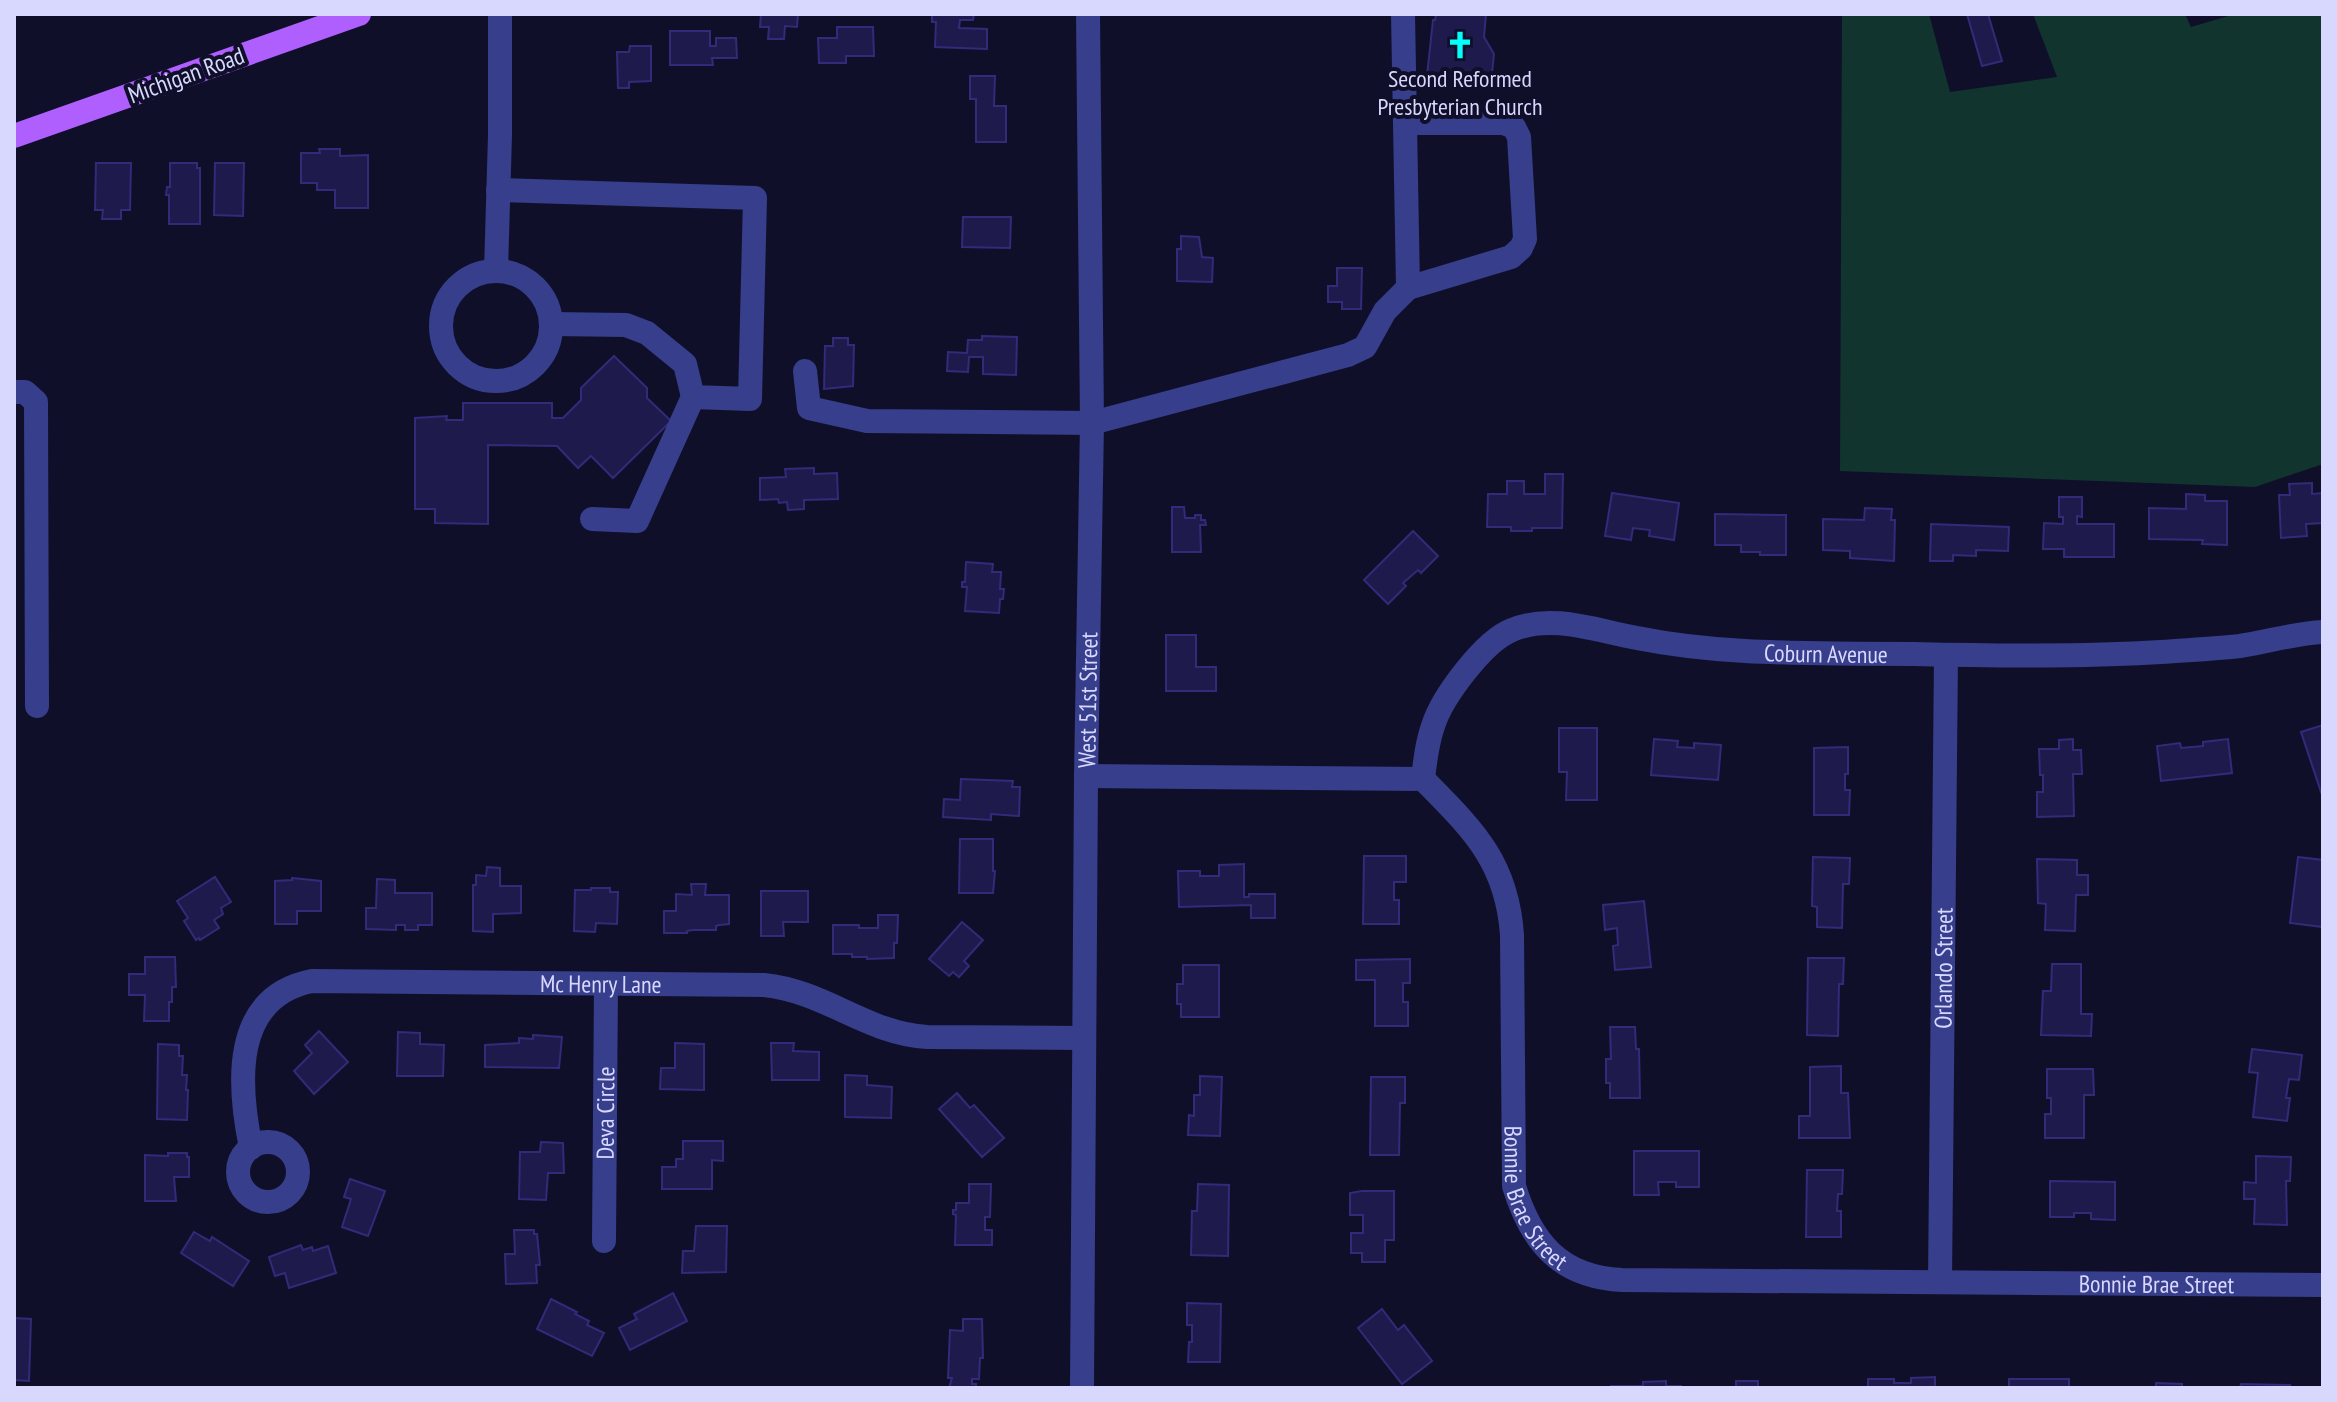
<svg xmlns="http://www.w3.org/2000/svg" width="2337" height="1402" viewBox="0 0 2337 1402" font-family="'PT Sans Narrow',sans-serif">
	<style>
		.green { fill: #11342f }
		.building { fill: #1e1a4c; stroke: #312b79; stroke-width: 2 }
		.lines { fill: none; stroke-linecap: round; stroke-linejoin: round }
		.minor { stroke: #373e8b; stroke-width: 24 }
		.major { stroke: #b05fff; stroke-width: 24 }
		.labels { text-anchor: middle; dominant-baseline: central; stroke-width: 8; stroke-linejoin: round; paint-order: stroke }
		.street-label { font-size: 24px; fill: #d8d8ff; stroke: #100f2a }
		.poi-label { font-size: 24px; fill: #d8d8ff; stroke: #100f2a }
	</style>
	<rect width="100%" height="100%" fill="#100f2a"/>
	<path class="green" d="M1842,14H1929L1950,92L2057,77L2033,14H2185L2191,27L2235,14H2323V464L2255,487L1840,471Z"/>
	<g class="building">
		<path d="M761,14H798L797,27L785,26L784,39H768L769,27H760Z"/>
		<path d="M932,14H974L973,20H960L959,28L987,29V49L935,47L936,22H932Z"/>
		<path d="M1432,14H1486L1484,37L1494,54L1492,73L1478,87L1442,83L1441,87L1426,85L1433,20H1435L1436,16Z"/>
		<path d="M1967,14H1988L2002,61L1982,66Z"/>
		<path d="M837,27H873L874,56H846V63H819L818,38H837Z"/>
		<path d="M670,31H710V46H716V38H736L737,58H712L713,65H670Z"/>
		<path d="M630,46H651V81L629,82V88H618L617,52H629Z"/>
		<path d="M970,76H995L994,106H1006V142H976V99H970Z"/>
		<path d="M319,149H340V156L368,155V208H335V190H317V183H301V153H320Z"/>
		<path d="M96,163H131L130,210H121V219H102L103,210H95Z"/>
		<path d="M170,163H197V168H200V224H169V195H166L167,187H170Z"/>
		<path d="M215,163H244L243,216L214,215Z"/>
		<path d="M963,217H1011L1010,248L962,247Z"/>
		<path d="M1181,236L1199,237L1202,257L1213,258L1212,282L1177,281V249H1181Z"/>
		<path d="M1337,268H1362L1361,309H1342V302H1328V286H1337Z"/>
		<path d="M982,336L1017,337L1016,375L983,374V357H969L968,372L947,371L948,352L967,353L968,340H982Z"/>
		<path d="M833,338H848V345H854L853,386L824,389L825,346H833Z"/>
		<path d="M614,356L647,388V398L671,421L613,478L591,456L578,468L557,446L488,445V524L435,523V509H415V418L447,416L446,420H463V403H552V418H563L581,400V388Z"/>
		<path d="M814,468V474L837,473L838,499L804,500V509L788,510L787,502L779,503L778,499L760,500V478L786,477L785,469Z"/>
		<path d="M1545,474H1563L1562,528H1532V531H1511V527H1487L1488,494H1507V481H1524V494H1545Z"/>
		<path d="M2312,483V494L2323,493V523L2306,524L2307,536L2281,538L2279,495H2290L2289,484Z"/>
		<path d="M1612,493L1679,503L1674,540L1649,536L1650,530L1633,528L1631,540L1605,536Z"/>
		<path d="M2186,494L2205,495V501H2227V545L2202,544L2203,540L2149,539V508L2186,509Z"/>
		<path d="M2059,497H2082V517L2077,516V524H2114V557H2064V549H2043L2044,523L2063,524V517H2059Z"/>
		<path d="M1172,507H1184L1185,518H1195V515H1201V520H1205L1206,525H1200L1201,552H1172Z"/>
		<path d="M1865,508L1892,509L1891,520H1895L1894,561L1850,558V551L1823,550V519L1864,520Z"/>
		<path d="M1715,514L1786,515V555H1760V552H1741V545H1715Z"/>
		<path d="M1931,524L2009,527L2008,551L1976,550V556L1953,555V561H1930Z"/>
		<path d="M1413,531L1438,556L1421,573L1418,570L1403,583L1406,586L1388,604L1364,580Z"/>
		<path d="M966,562L993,564L992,572H1001L1000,589H1004L1003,599H1000L999,613L965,611L967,587H962V582H965Z"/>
		<path d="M1166,635H1196V667H1216V691H1166Z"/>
		<path d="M2323,725V795H2322L2301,732Z"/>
		<path d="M1559,728H1597V800H1566L1567,772H1559Z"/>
		<path d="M1654,739L1678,741L1677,747L1694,748V743L1721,745L1718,780L1651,775Z"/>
		<path d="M2073,739V750H2081L2082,774H2073L2074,816L2037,817V792H2043V775H2040L2039,749H2059V740Z"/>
		<path d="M2228,739L2232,773L2161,781L2157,746L2180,743L2181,748L2203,746V742Z"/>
		<path d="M1848,747V774H1845V790H1850L1849,815H1814V748Z"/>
		<path d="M961,779L1013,781L1012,787H1020L1019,816L991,814V820L943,817L944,799L960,800Z"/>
		<path d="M960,839H993V871H995L993,893H959Z"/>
		<path d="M1364,856H1406V882H1394V900H1399V924H1363Z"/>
		<path d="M1813,857L1850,858L1849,884H1843L1842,928L1817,927V907L1812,906Z"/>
		<path d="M2298,857L2323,860V927L2290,923Z"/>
		<path d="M2037,859L2077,860V875H2088V895H2076L2075,931L2045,930L2046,904L2038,903Z"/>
		<path d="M1244,864V897H1249V894H1275V918H1251V905L1179,907L1178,871H1200V876H1219V865Z"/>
		<path d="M487,867L500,868V886H521V913L493,914V932L473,931V885H476V875L486,876Z"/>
		<path d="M215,877L231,902L221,908L223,914L214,920L219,928L200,940L199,938L196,940L184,921L188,918L177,901Z"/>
		<path d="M292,878L321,881V911H297V924H275V881L292,880Z"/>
		<path d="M377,879L395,880V893H432V925H418V930H405V925H396V930L366,929V908H376Z"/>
		<path d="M691,884H706L705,895H729V924L719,925L716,926V930H692L687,931V933H664V911H676V894L692,895Z"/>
		<path d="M591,888H610V892H618L617,924L596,923L595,932L574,931L575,890H591Z"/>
		<path d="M761,891H808V922H783L784,936H761Z"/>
		<path d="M1644,901L1651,967L1615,970L1613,946L1618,945L1617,928L1605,930L1603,905Z"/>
		<path d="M878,915H898L897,943H894V958L867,959V957H852V954H833V925H859V928H878Z"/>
		<path d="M962,922L983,940L964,961L969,966L959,977L953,972L949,976L929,959Z"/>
		<path d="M145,957H175L176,987H172V1002H169V1021H144L145,995H129V974H145Z"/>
		<path d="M1808,958H1844L1843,984H1839L1838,1036L1807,1035Z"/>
		<path d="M1410,959V983H1403V1002H1408V1026H1375V980H1356V960Z"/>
		<path d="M2052,964H2081V1014H2092L2091,1036L2041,1035L2043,991H2051Z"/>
		<path d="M1183,965H1219V1017H1181V1004H1177V984H1183Z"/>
		<path d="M1610,1027H1635L1636,1049H1639L1640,1098H1610V1083H1606V1059H1611Z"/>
		<path d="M319,1031L348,1062L314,1094L294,1071L312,1053L305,1045Z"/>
		<path d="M398,1032L420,1033V1044L444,1045L443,1076H397Z"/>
		<path d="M533,1035L562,1037L559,1068L485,1067V1045L519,1043V1038L533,1039Z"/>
		<path d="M675,1043L704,1044V1090L660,1089L661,1068H675Z"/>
		<path d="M771,1043H794L793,1051L819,1052V1080H772Z"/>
		<path d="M158,1044L179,1045V1056H183L182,1075H187L186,1090H188L187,1120L157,1119Z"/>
		<path d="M2252,1049L2302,1055L2299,1080L2289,1079L2286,1098H2290L2287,1121L2253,1117L2258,1073L2249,1072Z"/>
		<path d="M1841,1066V1093H1848L1850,1138H1799V1116H1810V1067Z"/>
		<path d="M2047,1069H2093L2094,1095H2084V1138H2045V1114H2051V1098H2047Z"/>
		<path d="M845,1075L867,1076V1085L892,1087L891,1118L845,1117Z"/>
		<path d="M1200,1076L1222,1077L1220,1136L1188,1135L1189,1115L1194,1116V1095H1200Z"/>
		<path d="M1371,1077H1405V1103H1400L1399,1155H1370Z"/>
		<path d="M957,1093L970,1108L974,1105L1004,1138L982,1157L939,1109Z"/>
		<path d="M683,1141H723V1161L712,1160V1189H662V1167H676V1159H683Z"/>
		<path d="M541,1142L563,1143L564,1173H548L546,1200L519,1199L520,1152H540Z"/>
		<path d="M1634,1151H1699V1187H1676V1182H1658L1659,1195H1634Z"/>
		<path d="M168,1153H187V1157H189V1177H174L176,1201H145V1155L168,1156Z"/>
		<path d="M2256,1156L2291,1157L2290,1181H2286L2287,1225L2254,1224L2255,1199H2244V1182L2256,1183Z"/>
		<path d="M1807,1170H1843L1842,1194H1838L1837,1211H1841V1237H1806Z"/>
		<path d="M350,1179L385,1191L368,1236L342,1227L351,1199L344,1197Z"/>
		<path d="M2050,1181L2115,1182V1220L2091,1219V1213H2074V1217H2050Z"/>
		<path d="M969,1184H991L990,1217H985V1230H992V1245H955L956,1215L953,1214V1210H956V1203H969Z"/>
		<path d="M1198,1184L1229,1185L1228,1256L1191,1255L1192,1211H1197Z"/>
		<path d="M1362,1191H1394V1240H1385V1262H1362V1253H1351V1233H1363V1215H1350V1193Z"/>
		<path d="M696,1226H727L726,1272L682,1273L683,1251H694Z"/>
		<path d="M514,1230H534V1234H537L540,1265H536L537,1283L506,1284L505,1254H515Z"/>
		<path d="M194,1232L210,1241L212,1237L249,1261L233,1286L181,1253Z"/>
		<path d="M301,1245L303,1250L312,1247L313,1251L328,1246L336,1273L289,1288L285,1273L275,1276L269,1257Z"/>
		<path d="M673,1293L687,1321L630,1350L619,1328L637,1319L634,1314Z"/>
		<path d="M551,1299L577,1312L575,1314L589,1321L587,1325L604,1333L592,1356L537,1329Z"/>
		<path d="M1187,1303L1221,1304L1220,1362H1188L1189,1342H1192V1325H1187Z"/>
		<path d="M1382,1309L1398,1330L1404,1325L1432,1361L1402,1384L1358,1328Z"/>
		<path d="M14,1318L31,1319L29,1381L14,1380Z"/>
		<path d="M963,1319H982L983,1358H980L979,1379H972V1384H976V1388H949L952,1378H948L950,1330L963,1331Z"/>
		<path d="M1935,1377V1388H1868V1379H1894V1383H1911V1378Z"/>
		<path d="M2009,1379H2069V1388H1994L2009,1387Z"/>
		<path d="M1666,1381V1386H1681V1388H1611V1386H1643V1382Z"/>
		<path d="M1736,1381H1758V1387L1801,1388H1736Z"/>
		<path d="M2156,1383L2182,1384V1388H2156Z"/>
		<path d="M2241,1384L2290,1385L2289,1388H2240Z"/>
	</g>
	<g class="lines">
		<g class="minor">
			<path d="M1405,123H1504L1514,127L1519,137L1525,239L1521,248L1511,257L1408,288"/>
			<path d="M498,190L755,198L750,399L693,397L685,364L647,333L626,325L552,324"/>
			<path d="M496,271L500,135V14"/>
			<circle cx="496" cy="326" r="55"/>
			<path d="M805,371L809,408L867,421L1092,423L1348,355L1365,347L1385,311L1408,288L1403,14"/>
			<path d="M14,392H25L36,402L37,706"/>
			<path d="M592,519L637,521L693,397"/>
			<path id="s1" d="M1086,776L1423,779C1472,829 1507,861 1512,935L1514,1186C1531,1242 1560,1277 1622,1280L2323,1285"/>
			<path id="s2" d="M1423,779C1425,761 1427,743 1433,726C1442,697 1484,641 1512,630C1552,613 1597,631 1637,638C1672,645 1708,649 1745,651C1801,654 1857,654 1914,654C1996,656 2079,657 2161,652C2187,650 2214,649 2240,646C2268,642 2295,633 2323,632"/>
			<circle cx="268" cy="1172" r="30"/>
			<path id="s3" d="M251,1148C238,1085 231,997 312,981L764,985C825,991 868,1034 927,1037L1084,1038"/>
			<path id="s4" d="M604,1241L606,984"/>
			<path id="s5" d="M1940,1282L1946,655"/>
			<path id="s6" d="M1082,1388L1086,776L1092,423L1088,14"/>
		</g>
		<path class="major" d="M14,136L359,14"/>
	</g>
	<defs>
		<symbol id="church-bare" viewBox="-9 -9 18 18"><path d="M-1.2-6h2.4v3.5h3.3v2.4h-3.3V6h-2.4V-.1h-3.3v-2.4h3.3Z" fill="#04fffa" stroke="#100f2a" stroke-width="2.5" paint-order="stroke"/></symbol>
	</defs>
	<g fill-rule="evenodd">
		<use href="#church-bare" x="1440" y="25" width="40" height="40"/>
	</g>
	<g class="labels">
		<g class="street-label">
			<text transform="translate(186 75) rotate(-20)">Michigan Road</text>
			<text stroke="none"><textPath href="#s2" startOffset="498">Coburn Avenue</textPath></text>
			<text stroke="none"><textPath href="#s6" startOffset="688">West 51st Street</textPath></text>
			<text stroke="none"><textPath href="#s5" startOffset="314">Orlando Street</textPath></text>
			<text stroke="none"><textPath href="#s3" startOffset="490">Mc Henry Lane</textPath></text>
			<text stroke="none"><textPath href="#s4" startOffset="128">Deva Circle</textPath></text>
			<text stroke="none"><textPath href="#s1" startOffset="790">Bonnie Brae Street</textPath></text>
			<text stroke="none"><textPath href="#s1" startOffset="1462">Bonnie Brae Street</textPath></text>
		</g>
		<g class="poi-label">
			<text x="1460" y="78">Second Reformed<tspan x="1460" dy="28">Presbyterian Church</tspan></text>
		</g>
	</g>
	<rect width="2337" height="1402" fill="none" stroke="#d8d8ff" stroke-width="32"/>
</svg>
